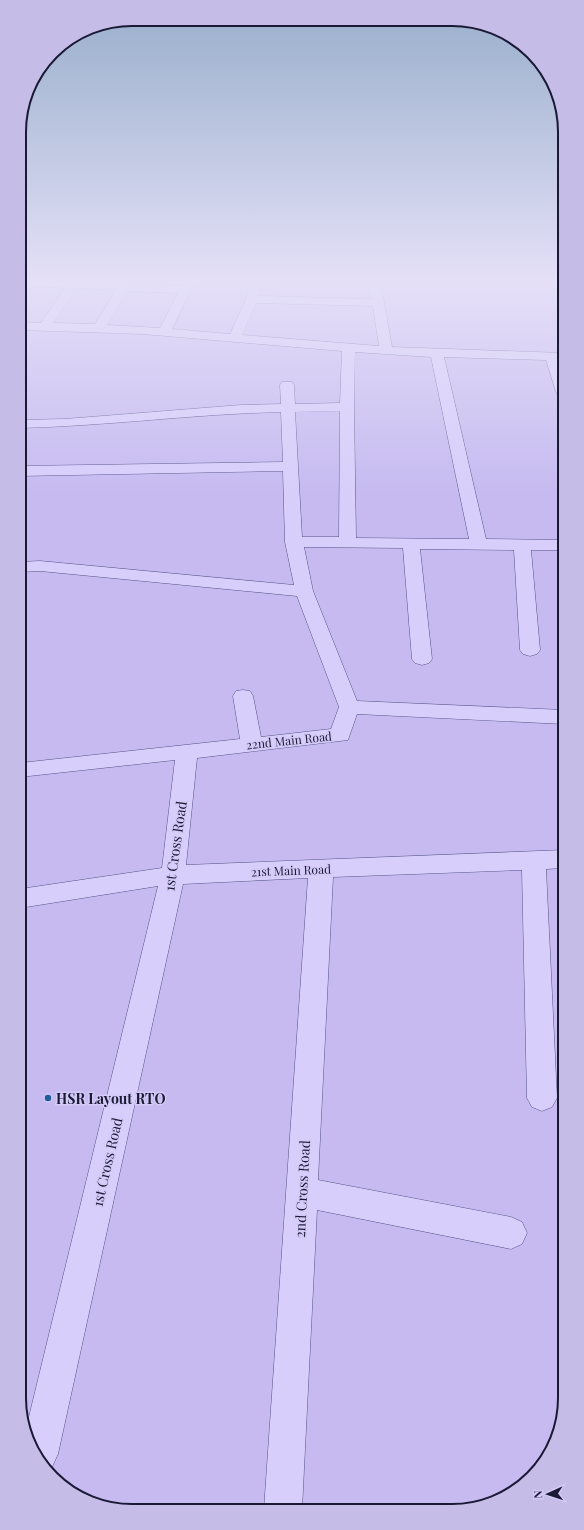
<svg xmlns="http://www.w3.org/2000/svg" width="584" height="1530" viewBox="0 0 584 1530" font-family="'Playfair Display',serif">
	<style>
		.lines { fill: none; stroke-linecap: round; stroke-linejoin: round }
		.minor-casing { stroke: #565488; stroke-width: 1 }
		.minor { fill: #d7cefb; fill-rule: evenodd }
		.poi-dot { fill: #215d9a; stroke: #d4caf7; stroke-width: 1.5 }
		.labels { text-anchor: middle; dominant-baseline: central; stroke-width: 3; stroke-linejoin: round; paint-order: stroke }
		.street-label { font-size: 12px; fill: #1a1a36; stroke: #d4caf7 }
		.near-street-label { font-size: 14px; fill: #1a1a36; stroke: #d4caf7 }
		.near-poi-label { font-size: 14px; font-weight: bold; fill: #1a1a36; stroke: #d4caf7; text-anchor: start }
		.rim { fill: none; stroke: #1a1a36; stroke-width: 2 }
	</style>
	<rect width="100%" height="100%" fill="#c6baf0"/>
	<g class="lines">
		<defs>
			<path id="minor" d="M19,280L120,283L122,280H134L131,284L181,286L184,280H196L172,329L230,334L246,299L251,280H263L259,296L371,299L368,280H380L392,347L563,353V361H559L563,373V396L558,395L556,392L546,360L444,357L486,539L563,540V550H531L540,650L537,654L530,656L523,654L520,650L514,550L420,549L432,659L429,663L422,665L415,663L412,659L403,548L304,547L313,591L357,701L564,710V724L357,714L348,740L197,758L186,865L564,850V868L546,869L557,1098L552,1107L542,1111L532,1107L527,1098L522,870L333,877L318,1180L511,1217L522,1222L527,1233L522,1244L511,1249L317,1210L302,1509H264L308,878L183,884L58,1454L52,1467L48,1469L26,1429L158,886L20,908V889L162,868L175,760L20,777V763L240,739L233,696L236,691L243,690L250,691L253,696L261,737L331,729L339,707L297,596L40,571L20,572V562L40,561L294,585L285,542L283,471L20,476V466L283,462L281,412C194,414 107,426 20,428V420L65,419L241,405L281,404L280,385L282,382H292L294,385L295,404L340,403L342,351L143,334L20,330V322L41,323L65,288L20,285ZM76,288L116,290L95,324L53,323ZM127,291L178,293L160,328L107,325ZM256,303L373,306L379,346L242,335ZM355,352L431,357L469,539L356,538L354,407ZM340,411L339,537H302L295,412Z"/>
		</defs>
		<use href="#minor" class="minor-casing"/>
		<use href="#minor" class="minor"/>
	</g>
	<linearGradient id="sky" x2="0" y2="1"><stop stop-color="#98aecb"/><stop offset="0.57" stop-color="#e5e0f8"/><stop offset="1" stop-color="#e5e0f8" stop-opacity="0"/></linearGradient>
	<rect width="584" height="494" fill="url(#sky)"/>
	<circle class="poi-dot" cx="48" cy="1098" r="4"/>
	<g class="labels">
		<g class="street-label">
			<text transform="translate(289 740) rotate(-6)">22nd Main Road</text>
			<text transform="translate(291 870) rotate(-2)">21st Main Road</text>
		</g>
		<g class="near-street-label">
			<text transform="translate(175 846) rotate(-82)">1st Cross Road</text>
			<text transform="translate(107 1162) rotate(-77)">1st Cross Road</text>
			<text transform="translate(302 1189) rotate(-87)">2nd Cross Road</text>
		</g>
		<g class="near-poi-label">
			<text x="56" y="1098">HSR Layout RTO</text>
		</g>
	</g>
	<path d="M0 0H584V1530H0ZM132 26H452A106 106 0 0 1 558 132V1398A106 106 0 0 1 452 1504H132A106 106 0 0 1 26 1398V132A106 106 0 0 1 132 26Z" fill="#c5bce8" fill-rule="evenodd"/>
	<path class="rim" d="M132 26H452A106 106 0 0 1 558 132V1398A106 106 0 0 1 452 1504H132A106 106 0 0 1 26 1398V132A106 106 0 0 1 132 26Z"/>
	<g transform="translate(548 1494) rotate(267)" stroke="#d4caf7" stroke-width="3" paint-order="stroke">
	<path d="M0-3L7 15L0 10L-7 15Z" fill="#1a1a36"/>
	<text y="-6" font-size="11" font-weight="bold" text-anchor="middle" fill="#1a1a36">N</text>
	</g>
</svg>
